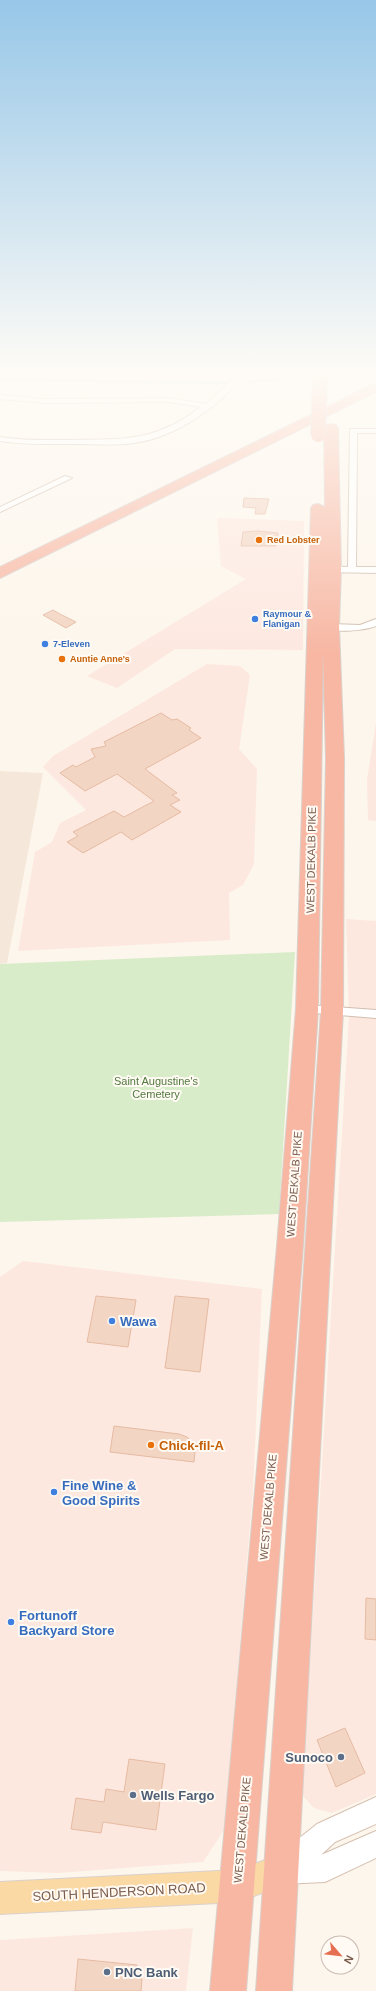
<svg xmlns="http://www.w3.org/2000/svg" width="376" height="1991" viewBox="0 0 376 1991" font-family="Helvetica,sans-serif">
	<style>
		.residential { fill: #f5e8da }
		.commercial { fill: #fde8e0 }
		.green { fill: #d8ecc9 }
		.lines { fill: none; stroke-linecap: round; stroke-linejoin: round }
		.stream { stroke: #a5d3da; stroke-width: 2.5 }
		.building { fill: #f3d5c3; stroke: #e6bba3 }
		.street-casing { stroke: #d1beb0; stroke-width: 2 }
		.secondary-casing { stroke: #d6c0b0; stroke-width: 2 }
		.primary-casing { stroke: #dad1cd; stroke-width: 2 }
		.highway-casing { stroke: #dad1cd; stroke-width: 2 }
		.street { fill: #fff; fill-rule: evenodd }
		.secondary { fill: #fff; fill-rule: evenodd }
		.primary { fill: #fbd9a5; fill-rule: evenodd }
		.highway { fill: #f7b7a3; fill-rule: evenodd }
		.highway-bridge-casing { stroke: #dad1cd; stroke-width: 16; stroke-linecap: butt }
		.highway-bridge { stroke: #f7b7a3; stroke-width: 14 }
		.food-dot { fill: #e8710a; stroke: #fffaf3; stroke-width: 1.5 }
		.shop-dot { fill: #3f7fe0; stroke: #fffaf3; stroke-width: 1.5 }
		.service-dot { fill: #5c6f8a; stroke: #fffaf3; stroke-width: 1.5 }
		.labels { text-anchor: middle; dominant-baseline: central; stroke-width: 4; stroke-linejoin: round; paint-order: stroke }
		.far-food-label { font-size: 9px; font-weight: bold; fill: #c56008; stroke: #fffaf3; text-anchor: start }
		.far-shop-label { font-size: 9px; font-weight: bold; fill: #366cbe; stroke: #fffaf3; text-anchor: start }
		.street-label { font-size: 11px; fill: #7a5c4d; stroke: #fffaf3 }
		.park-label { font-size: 11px; fill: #537a41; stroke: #fffaf3 }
		.near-shop-label { font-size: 13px; font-weight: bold; fill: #366cbe; stroke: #fffaf3; text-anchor: start }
		.near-food-label { font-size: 13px; font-weight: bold; fill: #c56008; stroke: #fffaf3; text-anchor: start }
		.near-service-label { font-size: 13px; font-weight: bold; fill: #4e5e75; stroke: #fffaf3; text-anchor: start }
		.near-street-label { font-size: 13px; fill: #7a5c4d; stroke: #fffaf3 }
	</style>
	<rect width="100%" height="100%" fill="#fdf6ec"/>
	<path class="residential" d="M0,771L43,773L7,963L0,964Z"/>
	<g class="commercial">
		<path d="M217,518L304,521L303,650L175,649L117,688L87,676L246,579L221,566Z"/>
		<path d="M207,664L240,666L250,675L239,749L257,769L254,864L243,885L229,893L230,940L18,951L35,852L52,842L60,823L86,810L43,767L53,756Z"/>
		<path d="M376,723V821L368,820L367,780Z"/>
		<path d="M346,919L376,921V1794L332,1813L314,1808L302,1795L349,1017Z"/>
		<path d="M23,1261L262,1289L253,1491L224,1830L203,1862L58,1873L0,1871V1277Z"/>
		<path d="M193,1928L186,1991H0V1940Z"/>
	</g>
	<path class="green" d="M295,952L279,1214L0,1222V964Z"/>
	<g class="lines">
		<g class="stream">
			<path d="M4,380L227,383"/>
			<path d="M244,382L279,380L296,374"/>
		</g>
	</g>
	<g class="building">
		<path d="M244,498L269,499L265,514H255L256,508L243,507Z"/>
		<path d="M258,531L278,533L276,546H241L243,532Z"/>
		<path d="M53,610L60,614L76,622L66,628L43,615Z"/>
		<path d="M161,713L172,720L177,719L191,728L189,730L201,738L145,769L177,793L172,795L180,800L170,805L181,812L132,840L121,832L83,853L67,842L78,836L73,832L114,811L124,817L154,801L117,774L85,791L60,773L73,765L76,767L95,757L91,749L106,746L104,742Z"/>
		<path d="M96,1296L136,1300L128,1347L87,1342Z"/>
		<path d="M175,1296L209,1299L200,1372L165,1368Z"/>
		<path d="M114,1426L179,1434L187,1437L192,1442V1451L195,1452L194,1462L110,1452Z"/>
		<path d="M366,1598L376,1599V1640L365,1639Z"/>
		<path d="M345,1728L365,1773L336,1787L317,1740Z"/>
		<path d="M129,1759L165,1764L156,1830L103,1822L101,1833L71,1829L76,1798L104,1802L106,1789L124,1792Z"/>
		<path d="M78,1959L137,1965L136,1978L142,1979L141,1991H75Z"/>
	</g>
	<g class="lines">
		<defs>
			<g id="street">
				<path d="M0,374H6L0,379Z"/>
				<path d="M238,374H245C218,407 177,437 134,443C113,446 93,444 73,444C48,444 24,445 0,441V437C23,441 47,440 71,440C125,439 155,442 201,407L169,402L44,403L0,399V395L44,399L169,398L206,404Z"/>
				<path d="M350,429H376V433H357L356,567H376V573L324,572L320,569L324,566L348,567Z"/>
				<path d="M65,476L72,478L0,512V507Z"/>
				<path d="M376,619V626C367,630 334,634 326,627L331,624L360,625Z"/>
				<path d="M307,1005L376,1010V1018L303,1012L301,1009L303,1006Z"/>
			</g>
			<path id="secondary" d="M376,1797V1824L335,1842L321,1855L376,1831V1858L325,1882L282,1884L272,1880L268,1870L272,1860L317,1824Z"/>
			<path id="primary" d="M282,1854L293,1859L298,1870L293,1881L238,1902L0,1914V1882L238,1870Z"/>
			<g id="highway">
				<path d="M336,374L335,378L330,379L324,375Z"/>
				<path d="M376,383V392L0,578V567Z"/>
				<path d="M331,424L336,425L338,428L341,569L339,627L344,758L343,1011L292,1991H256L321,1011L326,758L323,651L318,1009L303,1246L246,1991H210L277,1246L296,1009L311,508L313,505L318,504L325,507L324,428L326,425Z"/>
			</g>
		</defs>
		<use href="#street" class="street-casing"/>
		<use href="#secondary" class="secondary-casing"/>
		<use href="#primary" class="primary-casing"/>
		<use href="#highway" class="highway-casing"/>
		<use href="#street" class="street"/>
		<use href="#secondary" class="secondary"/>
		<use href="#primary" class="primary"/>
		<use href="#highway" class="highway"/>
		<defs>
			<path id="highway-bridge" d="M318,435L320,381"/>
		</defs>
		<use href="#highway-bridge" class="highway-bridge-casing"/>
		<use href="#highway-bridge" class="highway-bridge"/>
	</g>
	<linearGradient id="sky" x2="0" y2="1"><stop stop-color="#97c7e8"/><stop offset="0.57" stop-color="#fefbf6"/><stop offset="1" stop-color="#fefbf6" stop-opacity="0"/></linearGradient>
	<rect width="376" height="653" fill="url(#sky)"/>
	<g class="food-dot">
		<circle cx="259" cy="540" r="4"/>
		<circle cx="62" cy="659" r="4"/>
		<circle cx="151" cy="1445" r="4"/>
	</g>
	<g class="shop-dot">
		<circle cx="255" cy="619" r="4"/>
		<circle cx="45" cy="644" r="4"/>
		<circle cx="112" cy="1321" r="4"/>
		<circle cx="54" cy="1492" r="4"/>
		<circle cx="11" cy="1622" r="4"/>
	</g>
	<g class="service-dot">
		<circle cx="341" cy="1757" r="4"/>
		<circle cx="133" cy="1795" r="4"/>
		<circle cx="107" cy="1972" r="4"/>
	</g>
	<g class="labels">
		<g class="far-food-label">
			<text x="267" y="540">Red Lobster</text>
			<text x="70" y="659">Auntie Anne's</text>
		</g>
		<g class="far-shop-label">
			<text x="263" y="614">Raymour &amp;<tspan x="263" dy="10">Flanigan</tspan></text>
			<text x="53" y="644">7-Eleven</text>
		</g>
		<g class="street-label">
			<text transform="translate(311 860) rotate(-89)">WEST DEKALB PIKE</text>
			<text transform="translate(294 1184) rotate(-86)">WEST DEKALB PIKE</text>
			<text transform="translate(268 1507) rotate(-85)">WEST DEKALB PIKE</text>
			<text transform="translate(242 1830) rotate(-85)">WEST DEKALB PIKE</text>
		</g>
		<g class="park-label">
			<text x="156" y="1081">Saint Augustine's<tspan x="156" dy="13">Cemetery</tspan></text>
		</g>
		<g class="near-shop-label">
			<text x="120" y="1321">Wawa</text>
			<text x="62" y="1485">Fine Wine &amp;<tspan x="62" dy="15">Good Spirits</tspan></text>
			<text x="19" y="1615">Fortunoff<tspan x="19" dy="15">Backyard Store</tspan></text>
		</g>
		<g class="near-food-label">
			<text x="159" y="1445">Chick-fil-A</text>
		</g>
		<g class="near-service-label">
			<text x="333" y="1757" text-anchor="end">Sunoco</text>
			<text x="141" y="1795">Wells Fargo</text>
			<text x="115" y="1972">PNC Bank</text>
		</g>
		<g class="near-street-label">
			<text transform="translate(119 1892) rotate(-3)">SOUTH HENDERSON ROAD</text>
		</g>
	</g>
	<g transform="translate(340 1955) rotate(118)"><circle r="19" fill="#fffaf3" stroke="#cabbb1"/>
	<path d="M0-3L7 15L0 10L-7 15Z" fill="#e76f51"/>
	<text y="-6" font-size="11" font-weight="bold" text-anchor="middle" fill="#7a5c4d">N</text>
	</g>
</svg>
